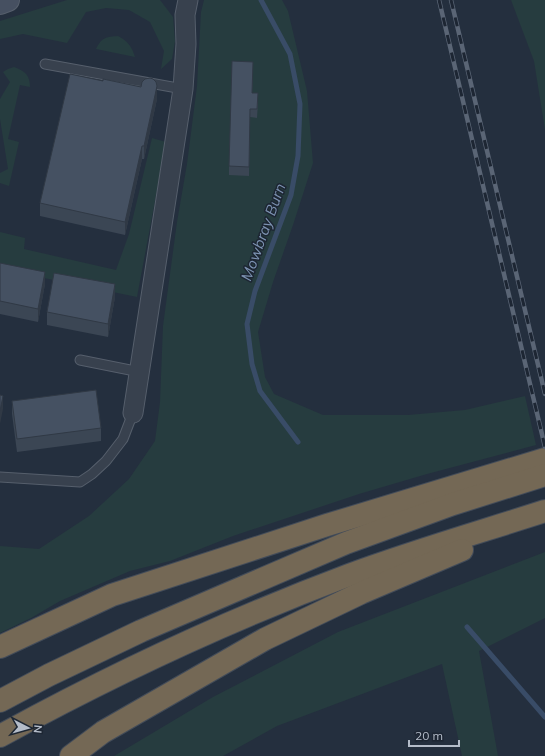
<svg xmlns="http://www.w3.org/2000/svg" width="545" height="756" viewBox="0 0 545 756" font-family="Mulish,sans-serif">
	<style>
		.green { fill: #263c3f }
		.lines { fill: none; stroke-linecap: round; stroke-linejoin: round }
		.stream { stroke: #394c67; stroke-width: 5 }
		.lane-casing { stroke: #565f6c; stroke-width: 11 }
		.street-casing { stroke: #565f6c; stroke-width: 21 }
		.secondary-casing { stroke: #565f6c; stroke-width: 24 }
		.highway-casing { stroke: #434c59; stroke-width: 24 }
		.lane { stroke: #38414e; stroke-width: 9 }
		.street { stroke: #38414e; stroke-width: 19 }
		.secondary { stroke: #465061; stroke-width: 22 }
		.highway { stroke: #746855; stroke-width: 22 }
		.rail-casing { stroke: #5a6575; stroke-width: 4.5 }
		.rail { stroke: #1d2633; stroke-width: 3; stroke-dasharray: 9; stroke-linecap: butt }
		.wall { fill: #3b4654 }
		.shaded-wall { fill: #303945 }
		.building { fill: #455162; stroke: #303945 }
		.labels { text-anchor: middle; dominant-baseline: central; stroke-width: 3; stroke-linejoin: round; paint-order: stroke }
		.water-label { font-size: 15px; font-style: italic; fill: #7c92b1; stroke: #1d2633 }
	</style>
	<rect width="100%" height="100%" fill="#242f3e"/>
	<g class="green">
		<path d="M67,0H160L173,17L175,41L172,59L161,69L164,51L150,22L129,10L106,8L86,12L67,43L23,34L0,39V21Z"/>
		<path d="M204,0H282L288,11L307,91L313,163L293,225L273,282L258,332L265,377L274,394L323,415H408L465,410L525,396L536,445L427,474L359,494L233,536L170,561L130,571L60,601L31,618L0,633V546L39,549L89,516L129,479L155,441L160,402L163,326L177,222L187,164L197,86L201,12Z"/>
		<path d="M511,0H545V130L534,61Z"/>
		<path d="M118,36C128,41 132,47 135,57L96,49C102,37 106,37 118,36Z"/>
		<path d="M14,67C25,71 30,75 30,87L20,85L8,139L19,142L9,186L0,183V173L8,169L0,119V99L10,82L3,72L8,69Z"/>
		<path d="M152,138L166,142L137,297L0,269V232L25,238L24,249L116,270L129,234Z"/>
		<path d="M545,552V618L479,651L498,756H462L442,664L277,726L223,756H114L213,697L338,632Z"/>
	</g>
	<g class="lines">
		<g class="stream">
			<path d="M261,0L290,54L300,104L298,156L291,195L255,291L247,324L252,364L260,391L298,442"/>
			<path d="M467,627L545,717"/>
		</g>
		<defs>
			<g id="lane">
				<path d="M45,64L183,89"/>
				<path d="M80,360L140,372"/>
				<path d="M0,477L80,482L92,474L106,461L123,439L133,413"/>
			</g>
			<path id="street" d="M133,413L183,89L186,44L185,15L188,0"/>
			<path id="secondary" d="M0,3L8,0"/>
			<g id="highway">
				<path d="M0,647L112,595L327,525L545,459"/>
				<path d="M0,701L49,675L141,631L346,543L453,504L545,475"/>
				<path d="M0,736C113,674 229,620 349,575C414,551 480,532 545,511"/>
				<path d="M71,756L103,732L265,639L361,593L462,550"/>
			</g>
		</defs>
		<use href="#lane" class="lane-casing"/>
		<use href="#street" class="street-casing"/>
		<use href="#secondary" class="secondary-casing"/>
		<use href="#highway" class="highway-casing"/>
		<use href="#lane" class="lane"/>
		<use href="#street" class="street"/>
		<use href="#secondary" class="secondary"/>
		<use href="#highway" class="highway"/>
		<defs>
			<g id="rail">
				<path d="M439,0L545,447"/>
				<path d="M451,0L545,394"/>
			</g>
		</defs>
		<use href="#rail" class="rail-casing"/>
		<use href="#rail" class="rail"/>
	</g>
	<g class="wall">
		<path d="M253,70L252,93L258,102L257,118L250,117L249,176L229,175V166Z"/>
		<path d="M103,81L141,87L157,99L144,159H142L125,235L40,216V203Z"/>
		<path d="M0,263L45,284L38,322L0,314Z"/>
		<path d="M115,297L108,337L47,325V312Z"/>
		<path d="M12,401L101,428V441L17,452L12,414Z"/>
	</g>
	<g class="shaded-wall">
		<path d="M157,86V99L144,159V146Z"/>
		<path d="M142,146V159L125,235V222Z"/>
		<path d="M45,272V284L38,322V309Z"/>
		<path d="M115,284V297L108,337V324Z"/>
		<path d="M3,396V409L0,424V411Z"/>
	</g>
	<g class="building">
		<path d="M232,61L253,62L252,93H258L257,109H250L249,167L229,166Z"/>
		<path d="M70,74L103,81V79L141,87L142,82L145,79L150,78L153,79L156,82L157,86L144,146H142L125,222L40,203Z"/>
		<path d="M0,263L45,272L38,309L0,301Z"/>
		<path d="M54,273L115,284L108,324L47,312Z"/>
		<path d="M96,390L101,428L17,439L12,401Z"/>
		<path d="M0,395L3,396L0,411Z"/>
	</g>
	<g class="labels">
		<g class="water-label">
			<text transform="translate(263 232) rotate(-70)">Mowbray Burn</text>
		</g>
	</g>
	<g transform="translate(28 728) rotate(96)" stroke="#1d2633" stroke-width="3" paint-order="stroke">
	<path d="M0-3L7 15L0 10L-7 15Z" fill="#b4bcc9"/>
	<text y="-6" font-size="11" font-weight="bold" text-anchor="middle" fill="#b4bcc9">N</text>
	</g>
	<path d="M409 740v6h50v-6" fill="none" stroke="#b4bcc9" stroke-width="2"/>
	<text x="415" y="740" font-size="12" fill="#b4bcc9" stroke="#1d2633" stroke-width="3" paint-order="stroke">20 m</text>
</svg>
